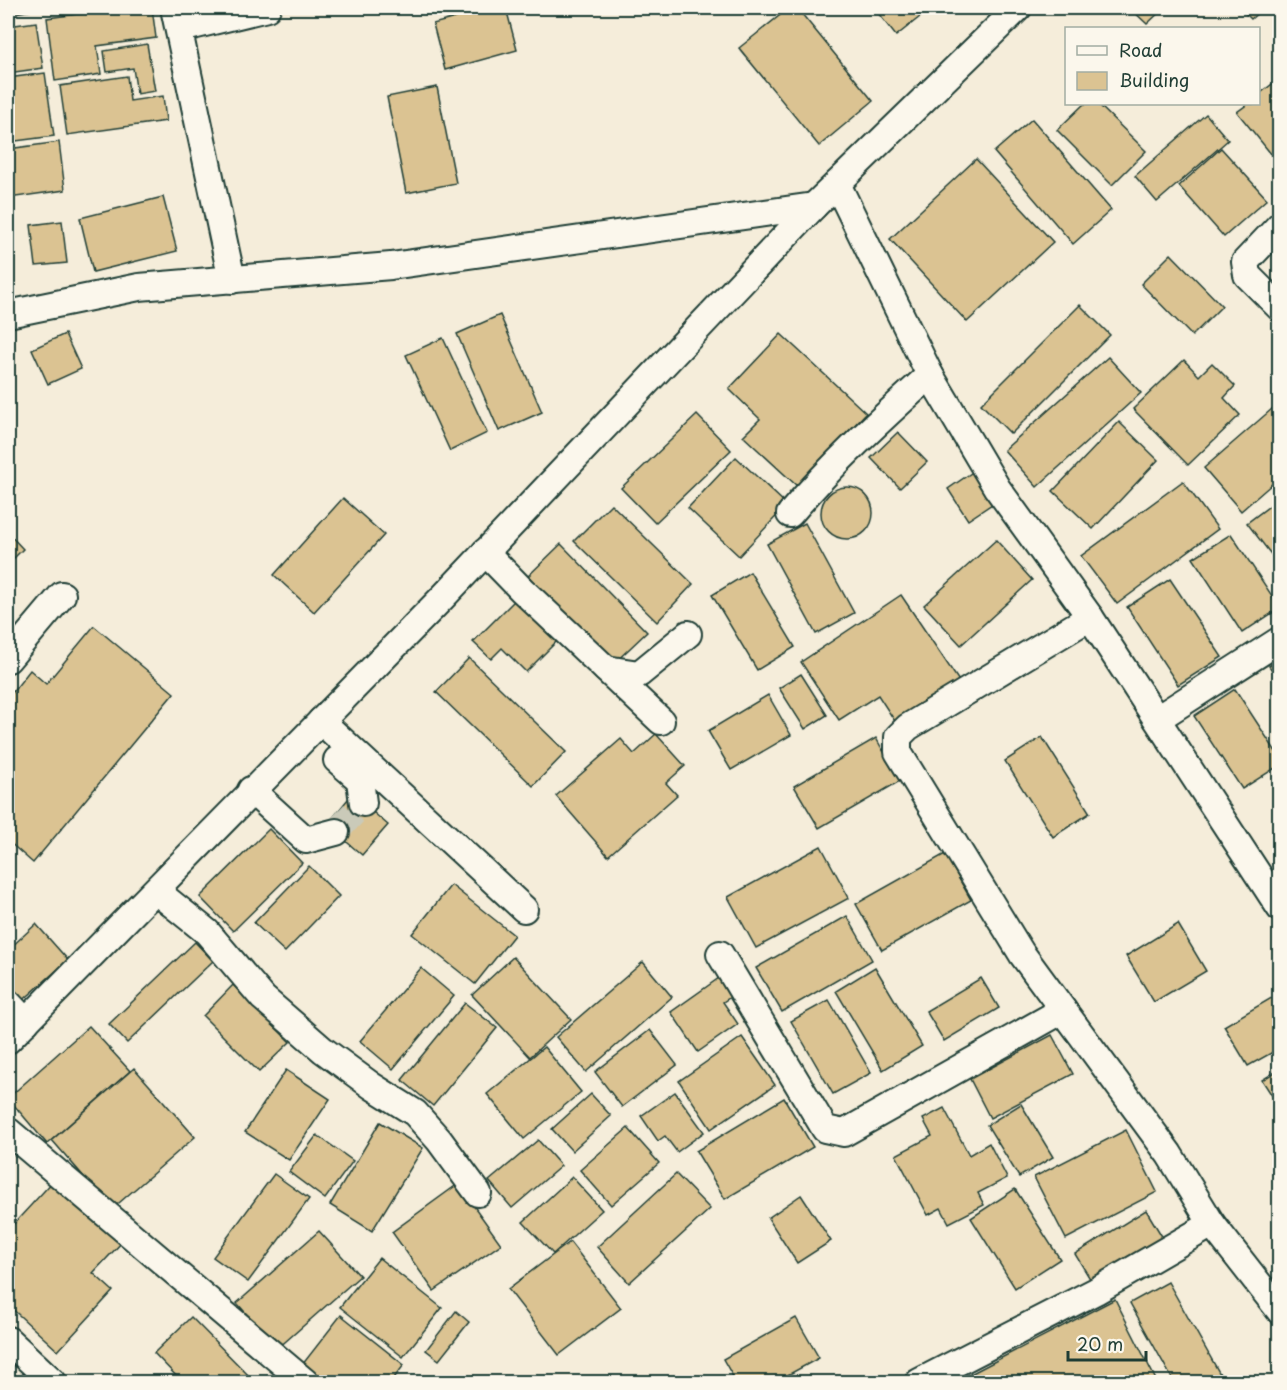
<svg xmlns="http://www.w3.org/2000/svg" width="1287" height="1390" viewBox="0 0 1287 1390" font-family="'Playpen Sans',sans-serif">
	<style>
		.building { fill: #dbc392; stroke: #1f3d34; stroke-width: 1.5 }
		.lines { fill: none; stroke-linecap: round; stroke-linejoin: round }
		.minor-tunnel { stroke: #cacab9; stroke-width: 26; stroke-dasharray: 26 13; stroke-linecap: butt }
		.minor-casing { stroke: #1f3d34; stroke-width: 30 }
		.minor { stroke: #fbf7ec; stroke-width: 26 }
	</style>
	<rect width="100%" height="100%" fill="#f5edda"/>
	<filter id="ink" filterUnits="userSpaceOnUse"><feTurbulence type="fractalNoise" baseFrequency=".0167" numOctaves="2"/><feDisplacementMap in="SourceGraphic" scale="12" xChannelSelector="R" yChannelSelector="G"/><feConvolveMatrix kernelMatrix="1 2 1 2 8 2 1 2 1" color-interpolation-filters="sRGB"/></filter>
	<g filter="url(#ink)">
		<g class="building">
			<path d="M8,8H32L33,10L8,14Z"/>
			<path d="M124,8H152L156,38L97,46L101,74L55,81L47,18Z"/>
			<path d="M492,8H506L517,50L445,70L433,24Z"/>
			<path d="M789,8H797L873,101L819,146L739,48Z"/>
			<path d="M874,8H929L930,9L896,36Z"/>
			<path d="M1130,8H1164L1147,24Z"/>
			<path d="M1240,8H1263L1251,19Z"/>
			<path d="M36,22L43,68L8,73V26Z"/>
			<path d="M147,44L155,91L137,94L133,68L107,72L104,51Z"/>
			<path d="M45,73L54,136L8,142V78Z"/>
			<path d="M127,76L130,101L163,96L166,121L67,135L60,86Z"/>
			<path d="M1280,78V165L1237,112L1248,104H1258V95Z"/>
			<path d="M437,87L456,183L406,193L387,97Z"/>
			<path d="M1084,104H1098L1146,151L1112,185L1057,130Z"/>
			<path d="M1206,114L1228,140L1157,202L1135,176Z"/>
			<path d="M1032,119L1111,210L1073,244L994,152Z"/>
			<path d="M59,142L65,190L9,198L8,149Z"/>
			<path d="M1221,148L1267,199L1224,237L1179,186Z"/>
			<path d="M976,159L1053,242L967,322L890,239Z"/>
			<path d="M163,197L177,251L93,272L80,218Z"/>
			<path d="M62,221L67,263L36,266L31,225Z"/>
			<path d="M1171,254L1222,306L1192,336L1141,284Z"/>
			<path d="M1080,305L1110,335L1011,434L981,404Z"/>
			<path d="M500,315L542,412L499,431L457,334Z"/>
			<path d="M65,334L81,369L48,384L32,349Z"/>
			<path d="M781,334L866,413L797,486L743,436L760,419L729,389Z"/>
			<path d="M443,338L487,433L450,451L406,355Z"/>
			<path d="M1108,357L1141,393L1037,487L1004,450Z"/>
			<path d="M1184,360L1199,376L1212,363L1235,386L1224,398L1240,415L1188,465L1133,409Z"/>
			<path d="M1280,402V477L1241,511L1204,468Z"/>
			<path d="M697,415L731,450L655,523L621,488Z"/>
			<path d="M1119,422L1158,460L1093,529L1053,491Z"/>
			<path d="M898,432L927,462L900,488L871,458Z"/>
			<path d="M736,457L787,505L739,556L688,508Z"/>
			<path d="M974,471L995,502L968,520L948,489Z"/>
			<path d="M1183,481L1218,529L1117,604L1081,556Z"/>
			<circle cx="847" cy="513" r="26"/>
			<path d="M343,498L384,535L314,612L274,575Z"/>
			<path d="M1280,498V566L1247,523Z"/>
			<path d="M611,504L693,584L657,622L574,541Z"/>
			<path d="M805,523L854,613L816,634L767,544Z"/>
			<path d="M8,533L23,549L8,564Z"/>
			<path d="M1231,534L1280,608L1242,633L1193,558Z"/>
			<path d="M996,540L1032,580L961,645L924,605Z"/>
			<path d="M561,544L647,632L610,667L524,580Z"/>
			<path d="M750,572L795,647L757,670L712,595Z"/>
			<path d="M1170,579L1222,657L1178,685L1127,607Z"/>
			<path d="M901,595L961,684L898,726L878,695L839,720L801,662Z"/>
			<path d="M516,599L558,640L526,672L502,648L491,659L473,642Z"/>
			<path d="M94,626L174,693L33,863L8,841V698L30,670L46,684Z"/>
			<path d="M469,658L566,752L533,786L436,692Z"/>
			<path d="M1280,659V681L1269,666Z"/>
			<path d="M801,674L827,715L805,729L779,688Z"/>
			<path d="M1235,689L1280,758V765L1242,789L1194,716Z"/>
			<path d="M768,695L791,735L731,770L708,731Z"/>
			<path d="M656,734L685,766L666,783L677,795L608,856L556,796L621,739L634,754Z"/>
			<path d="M1042,737L1090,813L1053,837L1005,761Z"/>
			<path d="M876,738L900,781L819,828L794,786Z"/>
			<path d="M352,794L388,825L362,855L327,825Z"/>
			<path d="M269,829L302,863L233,931L200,897Z"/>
			<path d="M821,846L849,898L756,948L728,897Z"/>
			<path d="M945,854L971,900L882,950L856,904Z"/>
			<path d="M309,866L339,896L285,952L254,923Z"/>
			<path d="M451,885L514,935L475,984L412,934Z"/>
			<path d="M847,916L872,960L782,1012L756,968Z"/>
			<path d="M36,924L68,960L19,1004L8,992V950Z"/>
			<path d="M1178,924L1206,971L1154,1002L1126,956Z"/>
			<path d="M195,942L213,961L127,1043L109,1024Z"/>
			<path d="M513,957L571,1019L530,1057L472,995Z"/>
			<path d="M643,962L672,997L586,1072L556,1037Z"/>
			<path d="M875,967L922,1046L883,1070L836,991Z"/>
			<path d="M421,968L454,996L393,1069L360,1041Z"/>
			<path d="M719,978L732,996L723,1002L738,1024L698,1052L671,1012Z"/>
			<path d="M981,978L999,1008L944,1041L926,1011Z"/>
			<path d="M233,985L290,1042L259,1072L203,1016Z"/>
			<path d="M1280,993V1048L1248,1066L1224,1026Z"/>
			<path d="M829,1000L871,1073L833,1094L791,1021Z"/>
			<path d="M465,1003L497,1028L433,1106L402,1080Z"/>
			<path d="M89,1026L130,1071L47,1144L8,1098Z"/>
			<path d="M650,1030L677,1065L622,1107L595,1072Z"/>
			<path d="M1052,1035L1073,1074L990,1118L970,1079Z"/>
			<path d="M742,1037L775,1085L711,1129L679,1081Z"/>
			<path d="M544,1047L581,1092L524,1139L487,1094Z"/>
			<path d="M134,1068L195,1137L112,1209L52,1140Z"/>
			<path d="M1280,1069V1108L1262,1080Z"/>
			<path d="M286,1070L330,1099L289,1160L245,1132Z"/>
			<path d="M675,1092L704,1132L677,1152L665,1136L658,1141L641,1116Z"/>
			<path d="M591,1094L611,1116L572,1151L552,1129Z"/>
			<path d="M784,1098L813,1147L725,1199L696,1151Z"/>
			<path d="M1021,1104L1053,1157L1019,1177L987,1125Z"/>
			<path d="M944,1108L969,1155L989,1143L1007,1178L978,1193L984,1205L949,1223L941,1208L928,1215L896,1155L932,1136L923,1119Z"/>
			<path d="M380,1122L423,1148L372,1231L330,1205Z"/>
			<path d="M628,1128L659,1163L611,1205L580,1170Z"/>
			<path d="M1126,1130L1157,1192L1066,1239L1034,1177Z"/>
			<path d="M317,1135L353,1161L325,1199L289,1172Z"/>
			<path d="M538,1140L561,1166L512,1208L489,1181Z"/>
			<path d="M274,1174L309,1199L248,1282L213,1257Z"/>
			<path d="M676,1174L710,1209L629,1283L597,1247Z"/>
			<path d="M572,1177L602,1210L553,1254L523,1222Z"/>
			<path d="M56,1178L124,1240L93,1273L113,1291L58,1351L8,1305V1230Z"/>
			<path d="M458,1184L501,1244L434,1291L392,1232Z"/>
			<path d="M1015,1189L1060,1259L1015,1288L971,1218Z"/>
			<path d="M801,1195L831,1241L797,1263L768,1218Z"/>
			<path d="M1146,1210L1163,1238L1092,1282L1075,1254Z"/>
			<path d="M319,1231L360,1276L277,1349L237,1303Z"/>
			<path d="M570,1242L621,1308L559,1355L508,1289Z"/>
			<path d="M379,1258L442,1308L403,1357L340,1307Z"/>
			<path d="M1168,1282L1221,1376L1209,1382H1174L1130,1303Z"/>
			<path d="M1115,1299L1157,1382H957V1381Z"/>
			<path d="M456,1311L469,1322L439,1360L426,1350Z"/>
			<path d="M341,1315L404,1365L391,1382H324L302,1365Z"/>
			<path d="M191,1317L255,1382H182L154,1353Z"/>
			<path d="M796,1318L819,1358L775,1382H736L723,1359Z"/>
		</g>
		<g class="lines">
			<path class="minor-tunnel" d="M336,832L363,803"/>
			<defs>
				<g id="minor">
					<path d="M174,8L232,280"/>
					<path d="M180,29L267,8"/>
					<path d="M837,184L930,375L997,488L1090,617L1280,908"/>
					<path d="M1280,225L1245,262L1247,275L1280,308"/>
					<path d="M8,314L139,287L391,266L814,206"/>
					<path d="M790,514C832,464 881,419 930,375"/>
					<path d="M485,552L521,589L661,721"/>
					<path d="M1090,617L908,727L898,737V752L1022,954L1169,1154L1212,1224L1280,1311"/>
					<path d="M8,659L62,595"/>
					<path d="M606,669L639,674L688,634"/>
					<path d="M1157,719L1280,640"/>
					<path d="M321,721L524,909"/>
					<path d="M337,760L360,780L363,803"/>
					<path d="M251,790L306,840L336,832"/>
					<path d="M156,891L207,932L263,998L323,1050L372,1086L415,1113L439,1140L478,1193"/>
					<path d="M720,954L825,1129L844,1133L1063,1010"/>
					<path d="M8,1003L26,1022"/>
					<path d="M8,1040L443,597L814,206L1018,8"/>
					<path d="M8,1131L305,1382"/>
					<path d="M8,1340L53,1382"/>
					<path d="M919,1382L1096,1291L1212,1224"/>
				</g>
			</defs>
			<use href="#minor" class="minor-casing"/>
			<use href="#minor" class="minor"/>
		</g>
	</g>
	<rect width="1287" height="1390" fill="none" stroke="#fbf7ec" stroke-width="30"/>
	<rect x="15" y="15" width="1257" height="1360" fill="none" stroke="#1f3d34" stroke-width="2" filter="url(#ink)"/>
	<rect x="1065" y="27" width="195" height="78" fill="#fbf7ec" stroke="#a3ada2" stroke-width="1.5"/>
	<rect x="1077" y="46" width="30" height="9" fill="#fbf7ec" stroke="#a3ada2" stroke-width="1.5"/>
	<text x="1119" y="57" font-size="18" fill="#1f3d34">Road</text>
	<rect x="1077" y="72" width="30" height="18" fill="#dbc392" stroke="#a3ada2" stroke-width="1.5"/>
	<text x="1119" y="87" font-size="18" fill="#1f3d34">Building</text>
	<path d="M1068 1351v9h78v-9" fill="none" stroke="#1f3d34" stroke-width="3"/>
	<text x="1077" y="1351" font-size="18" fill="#1f3d34" stroke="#fbf7ec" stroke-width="4.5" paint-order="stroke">20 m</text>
</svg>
